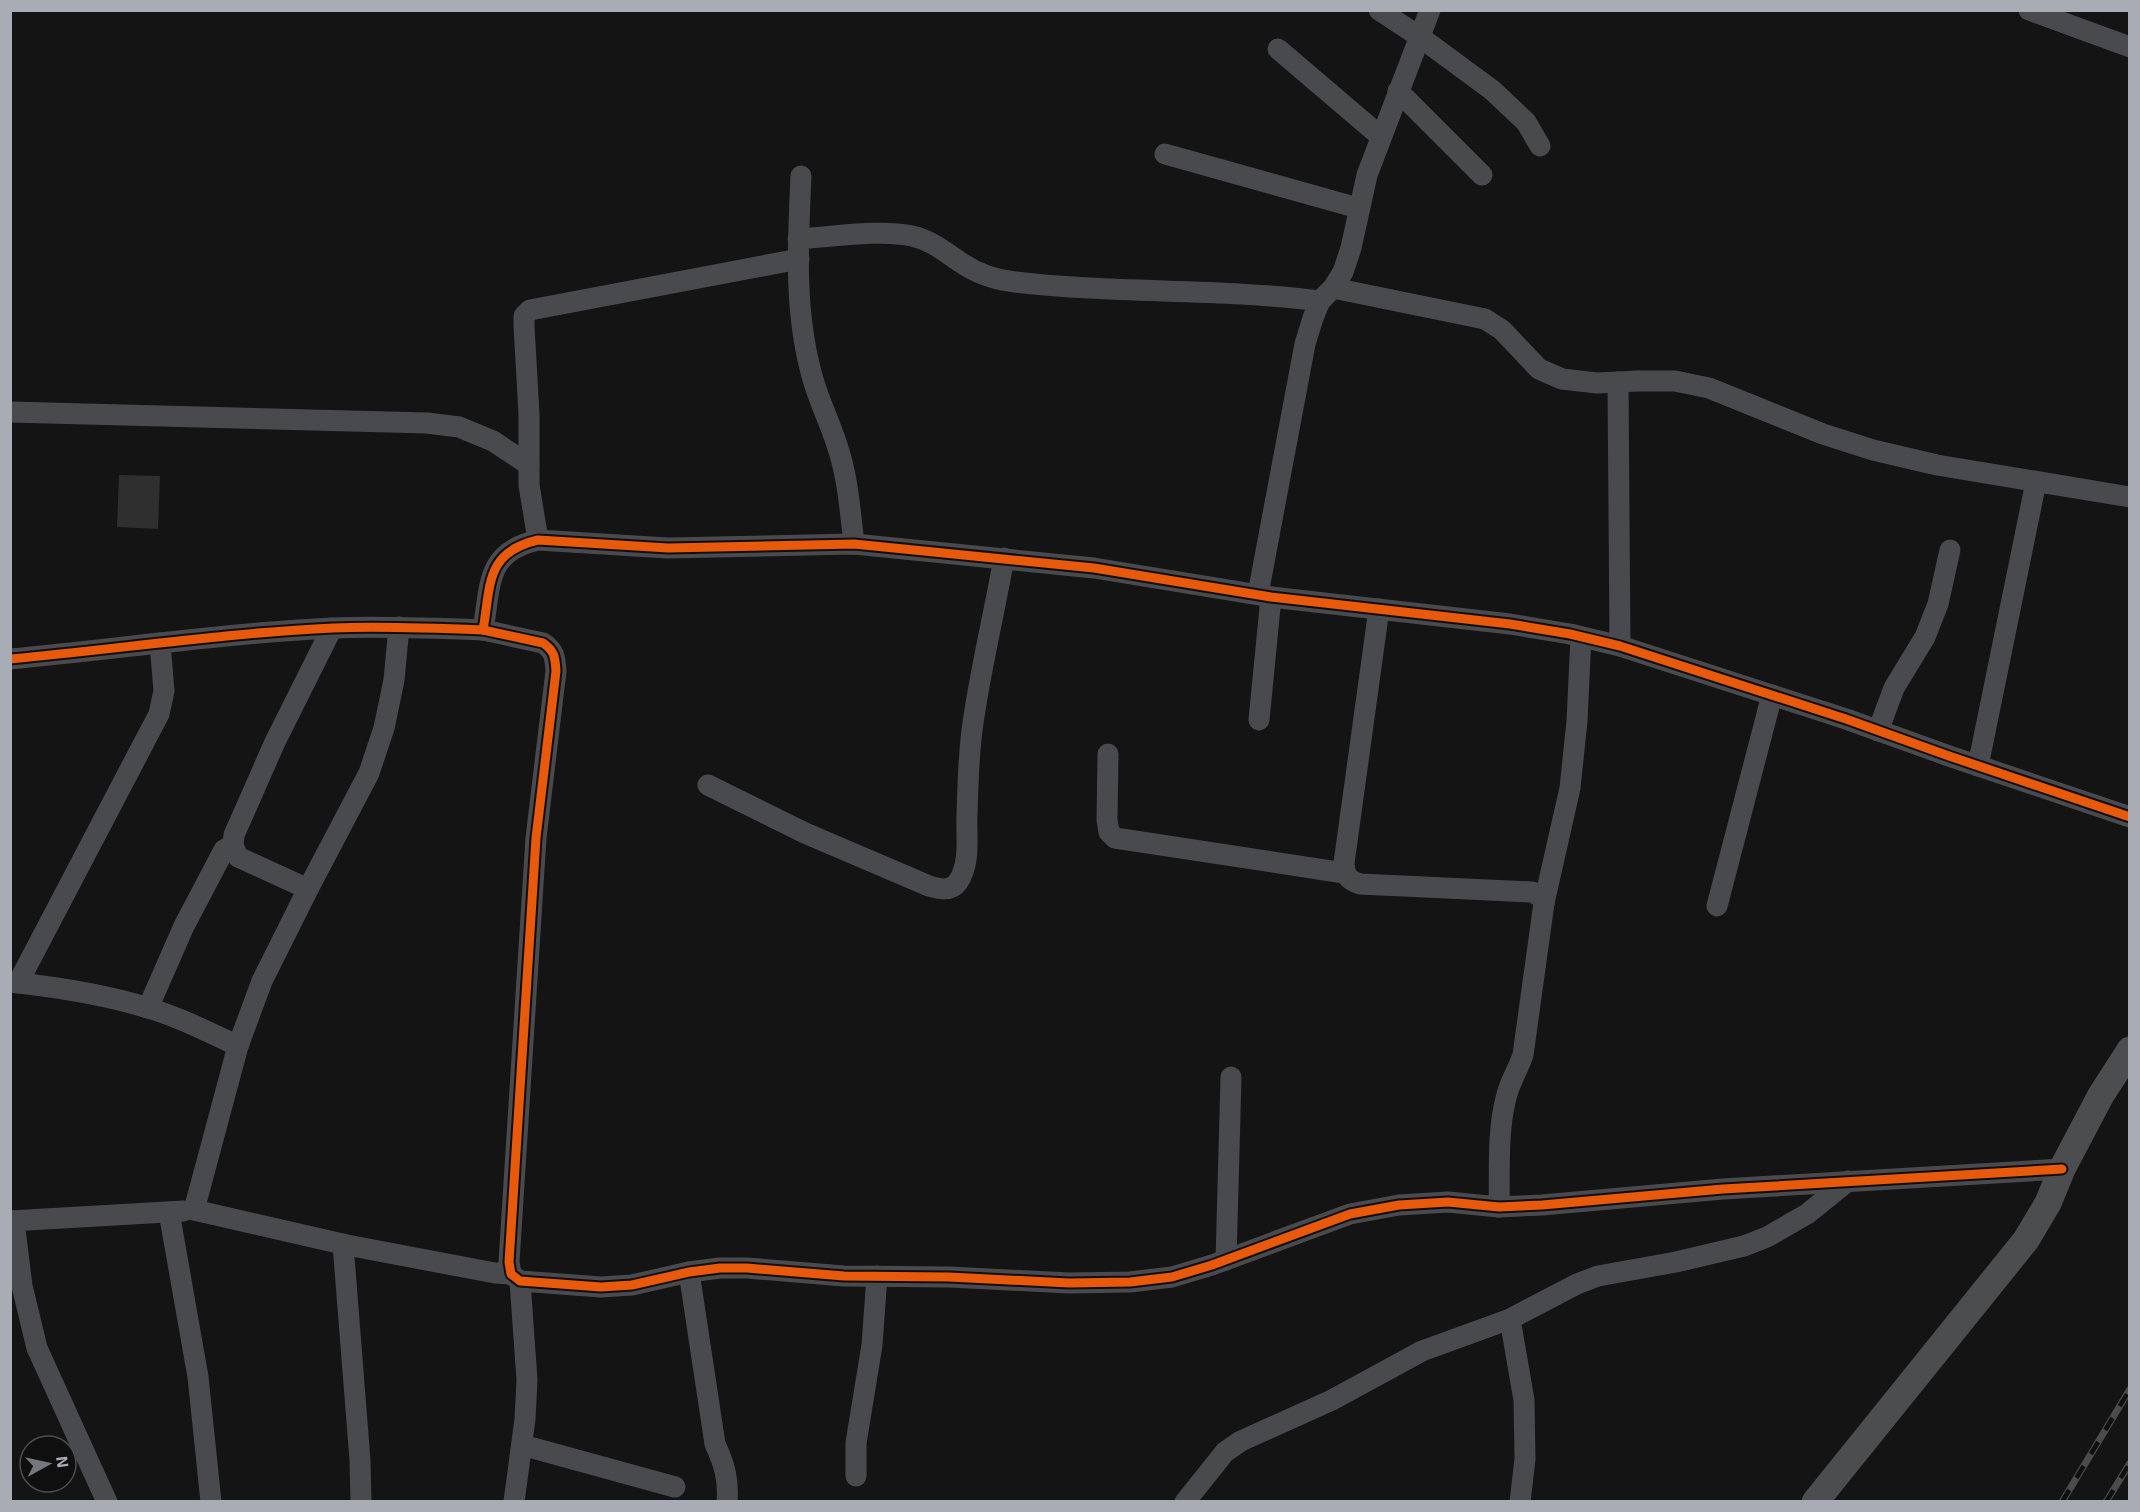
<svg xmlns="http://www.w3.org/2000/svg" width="2140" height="1512" viewBox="0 0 2140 1512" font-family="'Exo 2',sans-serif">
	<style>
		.building { fill: #2f2f30 }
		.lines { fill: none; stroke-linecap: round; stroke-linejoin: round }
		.minor { stroke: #494a4d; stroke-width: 21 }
		.major { stroke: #4c4d4f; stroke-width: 27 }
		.rail-casing { stroke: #4a4b4d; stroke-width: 7 }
		.rail { stroke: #0f0f10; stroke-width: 4.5; stroke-dasharray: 14; stroke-linecap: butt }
		.cycleway-casing { stroke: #0f0f10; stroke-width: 13 }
		.cycleway { stroke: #e8590c; stroke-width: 9 }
	</style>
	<rect width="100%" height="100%" fill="#141415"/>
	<path class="building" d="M119,475L160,476L158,529L117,527Z"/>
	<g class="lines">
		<g class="minor">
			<path d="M1379,10L1420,37L1492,90L1526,122L1540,146"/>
			<path d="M2029,10L2130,47"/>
			<path d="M1278,49L1380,136"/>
			<path d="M1398,91L1482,175"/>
			<path d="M1165,154L1358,208"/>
			<path d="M801,176C798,242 794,308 811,372C817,397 829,420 837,445C848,477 850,510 854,544"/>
			<path d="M798,239C832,237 880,229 912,236C931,240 945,252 960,262C976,273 996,280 1015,282C1116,294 1219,288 1320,301"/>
			<path d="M1333,288L1485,319L1502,330L1539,369L1562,379L1597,383L1638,381H1675L1709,388L1823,434L1873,450L1937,465L2130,497"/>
			<path d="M1618,382L1620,646"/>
			<path d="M10,412L427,423L459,427L493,441L529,465"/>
			<path d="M538,540L529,485V414L524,326V316L530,310L799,259"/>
			<path d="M1258,594L1305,344L1313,318L1320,301L1333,288L1343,272L1351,248L1367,175L1430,10"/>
			<path d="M1379,609L1344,863C1345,876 1348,880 1360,884L1532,892L1540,896L1544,903L1523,1055C1518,1070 1509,1083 1506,1098C1497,1133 1500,1171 1499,1207"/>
			<path d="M399,627L394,680L384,728L369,773L308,889L262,981L238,1046L194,1210L347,1245L495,1273L511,1274"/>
			<path d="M483,630L543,643C555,651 555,658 556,671L536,838L509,1262L511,1274L520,1281L601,1287L632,1285L689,1272L720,1268H747L844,1276L949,1277L1069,1283L1130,1282L1172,1277L1212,1265L1350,1214L1399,1205L1448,1202L1499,1207L1542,1205L1723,1189L2062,1169"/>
			<path d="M10,659C118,649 225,633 333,628C383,626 433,628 483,630C491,585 485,552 538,540L668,548L854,544L1094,568L1271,597L1510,624L1570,634L1620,646L1846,719L1949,756L2130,817"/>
			<path d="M1259,720L1271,597"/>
			<path d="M1878,731L1894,688L1925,637L1938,604L1950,550"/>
			<path d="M1108,754L1107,820L1109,832L1115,838L1344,873"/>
			<path d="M1978,766L2036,482"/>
			<path d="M708,785L805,833L929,886C939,889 951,892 958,882C971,863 966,835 967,815C968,780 969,744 975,710C983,659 995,609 1004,558"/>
			<path d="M308,889L238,857L233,845L234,835L275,742L332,628"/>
			<path d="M1544,903L1570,788L1577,721L1581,637"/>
			<path d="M1717,906L1772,695"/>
			<path d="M10,982C56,987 104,994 148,1008C179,1017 208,1032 238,1046"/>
			<path d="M18,983L159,714L164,691L160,643"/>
			<path d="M148,1008L184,926L224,850L233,845"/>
			<path d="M169,1212L198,1377L211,1502"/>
			<path d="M10,1221L184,1211"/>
			<path d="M14,1221L22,1286L37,1348L107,1502"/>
			<path d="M343,1244L360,1460L361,1502"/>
			<path d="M1226,1260L1231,1077"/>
			<path d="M689,1272L715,1444C724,1463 729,1480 727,1502"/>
			<path d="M1510,1319L1524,1400L1525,1459L1520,1502"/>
			<path d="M522,1445L675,1487"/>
			<path d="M856,1476V1443L872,1345L877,1276"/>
			<path d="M514,1502L525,1419L527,1380L520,1281"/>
			<path d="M1185,1502L1225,1452L1241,1441L1332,1400L1422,1351L1510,1319L1577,1284L1598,1276L1676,1262L1744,1246L1767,1237L1807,1214L1848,1181"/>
		</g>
		<path class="major" d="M1815,1502L2026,1240L2048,1203L2062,1169L2101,1095L2130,1050"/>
		<defs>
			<g id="rail">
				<path d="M2062,1502L2130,1389"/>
				<path d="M2106,1502L2130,1463"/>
			</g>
		</defs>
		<use href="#rail" class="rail-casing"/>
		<use href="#rail" class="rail"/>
		<defs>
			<g id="cycleway">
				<path d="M483,630L543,643C555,651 555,658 556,671L536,838L509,1262L511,1274L520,1281L601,1287L632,1285L689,1272L720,1268H747L844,1276L949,1277L1069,1283L1130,1282L1172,1277L1212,1265L1350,1214L1399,1205L1448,1202L1499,1207L1542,1205L1723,1189L2062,1169"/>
				<path d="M10,659C118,649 225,633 333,628C383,626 433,628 483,630C491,585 485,552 538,540L668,548L854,544L1094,568L1271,597L1510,624L1570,634L1620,646L1846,719L1949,756L2130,817"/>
			</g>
		</defs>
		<use href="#cycleway" class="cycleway-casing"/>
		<use href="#cycleway" class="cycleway"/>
	</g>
	<rect width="2140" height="1512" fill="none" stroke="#a7acb5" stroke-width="24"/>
	<g transform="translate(48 1464) rotate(82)"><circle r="28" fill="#0f0f10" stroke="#4c4e52" stroke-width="1.5"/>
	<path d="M0-4.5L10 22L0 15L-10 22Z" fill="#74777d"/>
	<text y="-9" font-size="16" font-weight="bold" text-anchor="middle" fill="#a7acb5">N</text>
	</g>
</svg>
